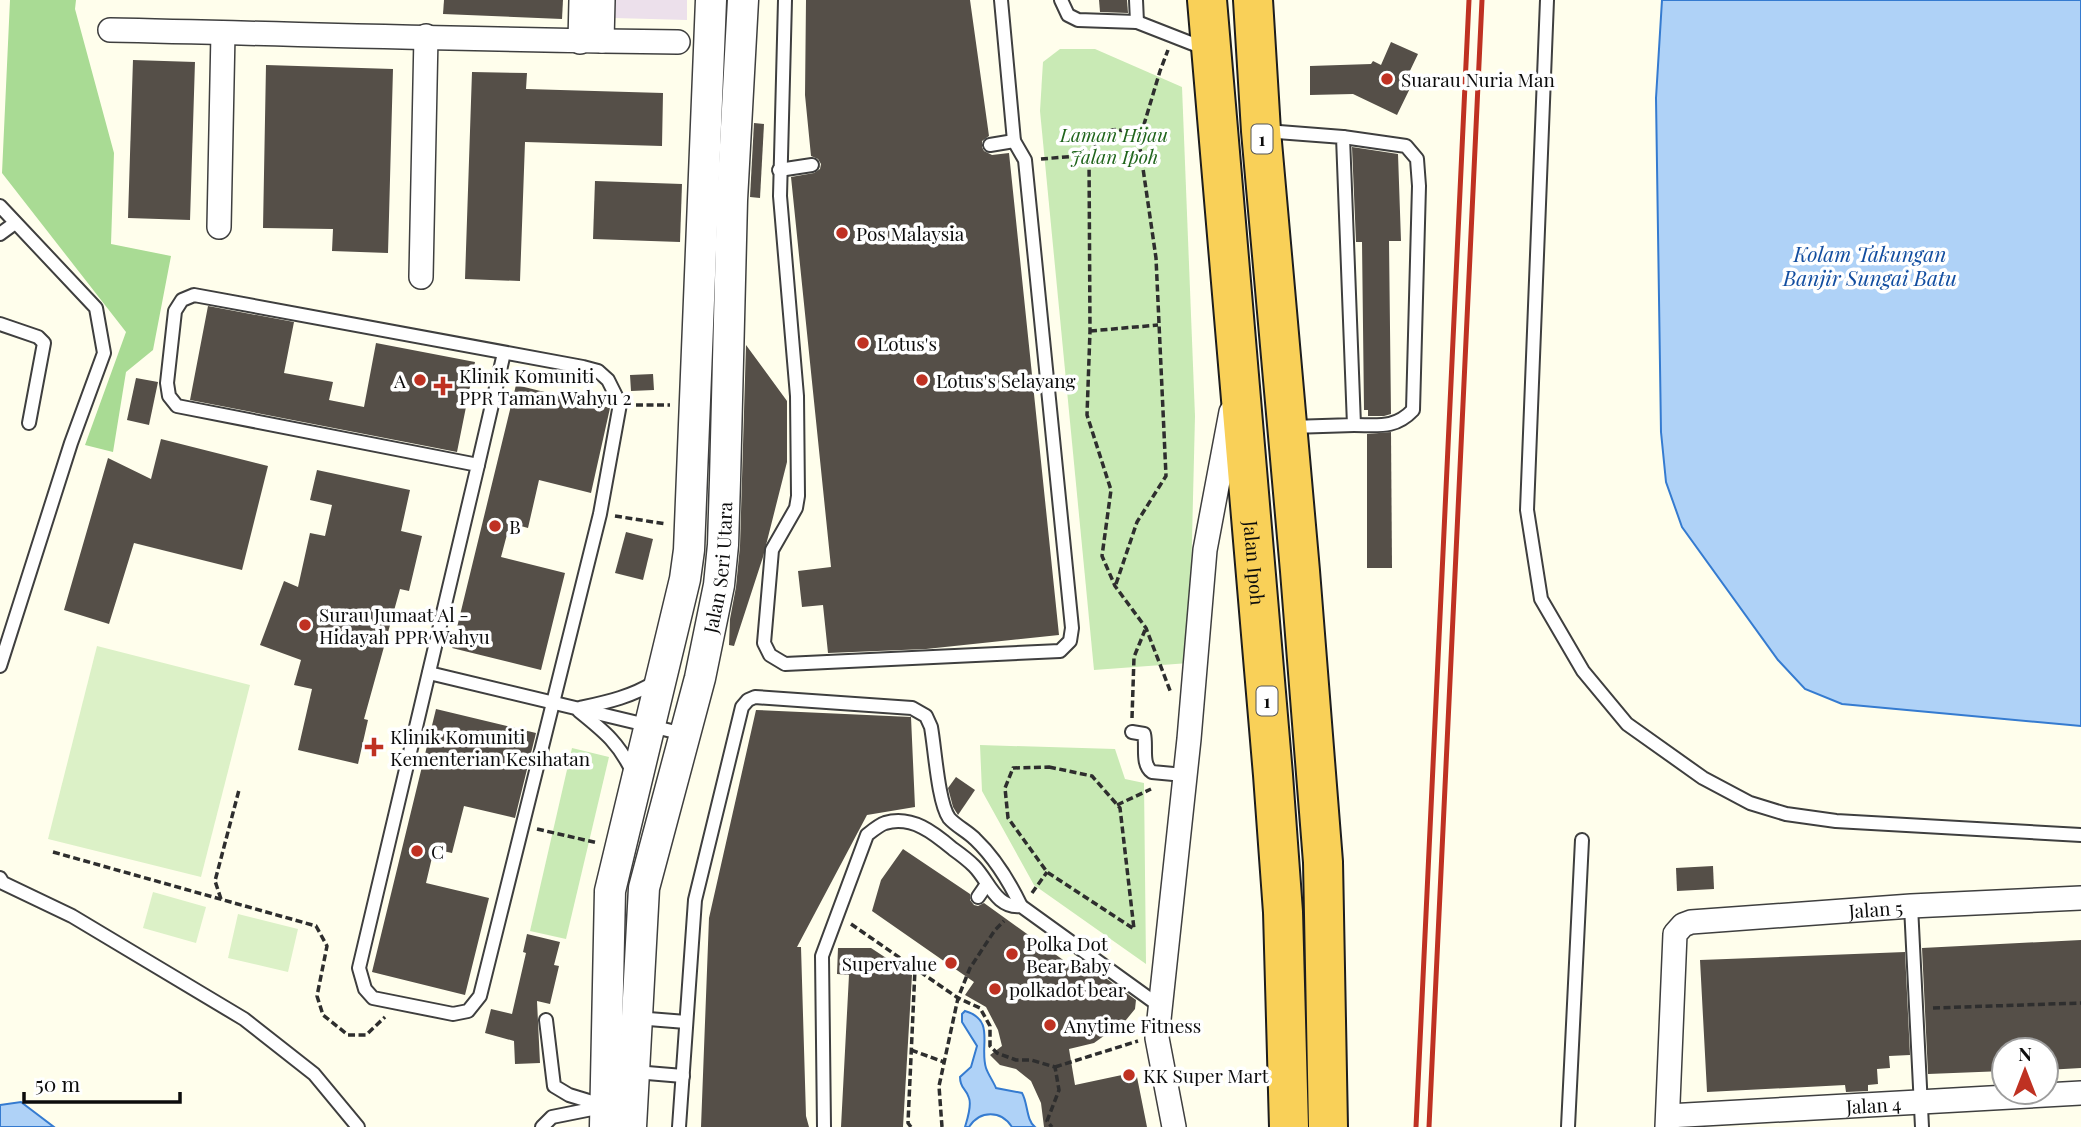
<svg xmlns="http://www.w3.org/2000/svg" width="2081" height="1127" viewBox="0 0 2081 1127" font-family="'Playfair Display',serif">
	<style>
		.industrial { fill: #ece0eb }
		.green { fill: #c9eab5 }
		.forest { fill: #a9db94 }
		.pitch { fill: #dcf1c7 }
		.water { fill: #afd2f7; stroke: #357bd0; stroke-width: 2 }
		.building { fill: #554f48 }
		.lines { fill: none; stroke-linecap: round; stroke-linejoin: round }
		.service-casing { stroke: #3f3f3f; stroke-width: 16 }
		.minor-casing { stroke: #3f3f3f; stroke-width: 26 }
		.tertiary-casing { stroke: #3f3f3f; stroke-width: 33 }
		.trunk-casing { stroke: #1d1d1d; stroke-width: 42 }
		.path { stroke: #2e2e2e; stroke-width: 3.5; stroke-dasharray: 7 3.5; stroke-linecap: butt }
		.service { stroke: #fff; stroke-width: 12 }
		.minor { stroke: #fff; stroke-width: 23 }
		.tertiary { stroke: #fff; stroke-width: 30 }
		.trunk { stroke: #f9d058; stroke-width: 38 }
		.rail { stroke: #bf3122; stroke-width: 5 }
		.poi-dot { fill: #bf3122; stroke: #fff; stroke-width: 2.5 }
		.labels { text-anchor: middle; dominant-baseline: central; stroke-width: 7; stroke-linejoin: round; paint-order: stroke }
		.shield { fill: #fff; stroke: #555; stroke-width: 2 }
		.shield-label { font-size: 18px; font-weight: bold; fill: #0c0c0c }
		.poi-label { font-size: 19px; fill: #0c0c0c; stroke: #fff; text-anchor: start }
		.park-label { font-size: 19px; font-style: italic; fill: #20651c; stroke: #fff }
		.street-label { font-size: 19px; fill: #0c0c0c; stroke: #fff }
		.water-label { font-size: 21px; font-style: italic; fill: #134ea0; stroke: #fff }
	</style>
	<rect width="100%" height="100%" fill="#fffeec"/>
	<path class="industrial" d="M614,0H687V20L614,18Z"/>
	<g class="green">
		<path d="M1060,49H1095L1182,87L1195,416L1189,663L1094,670L1040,111L1043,62Z"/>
		<path d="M980,745L1115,749L1125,779L1144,783L1146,964L1034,885L982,791Z"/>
		<path d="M572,748L609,757L566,939L530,931Z"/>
	</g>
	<path class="forest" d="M10,0H76L75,9L114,153L111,244L171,256L153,350L126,372L113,452L85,445L126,332L2,173Z"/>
	<g class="pitch">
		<path d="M97,646L250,685L201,877L48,839Z"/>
		<path d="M153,892L206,907L196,943L143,928Z"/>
		<path d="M238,914L298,929L288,972L228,958Z"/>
	</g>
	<g class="water">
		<path d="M1662,0H2081V726L1842,704L1805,689L1778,660L1682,527L1666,482L1661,432L1656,98Z"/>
		<path d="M965,1011C996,1020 979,1046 986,1068C988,1074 993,1081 996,1088L1022,1093C1028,1103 1026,1120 1035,1127H1012C1001,1110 980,1110 969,1127H965C967,1120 972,1106 969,1098C966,1088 960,1089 960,1077L971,1067L977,1046L962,1022V1014Z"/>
		<path d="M21,1102L54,1127H0V1105Z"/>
	</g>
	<g class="building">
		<path d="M444,0H563L562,19L443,14Z"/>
		<path d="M806,0H970L989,136L982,141V147L984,151L992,155L1009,153L1059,635L926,649L828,653L823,605L802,607L798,571L831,567L791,177L814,173L820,169L821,164L818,159L811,156L805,95Z"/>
		<path d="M1099,0H1127L1128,13L1100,12Z"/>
		<path d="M1391,42L1418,54L1407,77L1414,80L1397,115L1353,94L1310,95V66L1371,64L1373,61L1381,65Z"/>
		<path d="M133,60L195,62L190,220L128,218Z"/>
		<path d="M266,65L393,69L388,253L332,251L333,229L263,228Z"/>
		<path d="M472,72L527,73L526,89L663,93L662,146L525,142L520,281L465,279Z"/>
		<path d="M754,123L764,124L760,198L750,197Z"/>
		<path d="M1352,147L1398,154L1401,241H1389L1391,414L1384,416H1368V410H1364L1362,242H1356Z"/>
		<path d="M595,181L682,184L680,242L593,239Z"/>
		<path d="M208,306L294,322L284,373L333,382L329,400L364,407L376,343L475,362L457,452L190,400Z"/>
		<path d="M746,345L787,401V462L763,557L734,646L729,645L730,619L736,587L740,546Z"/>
		<path d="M653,374L654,390L631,391L630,375Z"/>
		<path d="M136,378L158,382L149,425L127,420Z"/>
		<path d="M516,385L610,408L591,493L539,480L528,528L510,523L501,557L565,573L541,670L452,648Z"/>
		<path d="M1391,432L1392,568H1367V434Z"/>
		<path d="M161,439L268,466L242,570L134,543L109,624L64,610L108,458L151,479Z"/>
		<path d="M317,470L410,490L401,531L422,536L409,591L400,589L364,719L368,720L358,764L298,750L312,689L294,685L301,660L260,645L284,581L298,587L310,533L325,536L332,505L310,500Z"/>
		<path d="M626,532L653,539L643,580L615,573Z"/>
		<path d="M436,709L536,733L515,818L464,806L452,853L434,849L426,883L489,898L465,995L372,972Z"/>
		<path d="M756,710L911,717L915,807L867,815L797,947H801L806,1116L809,1127H701L709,918Z"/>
		<path d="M956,777L975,790L958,815L953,807L948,788Z"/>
		<path d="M903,849L970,894V900L974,905L978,906L984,903L1084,975L1089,966L1136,1000L1135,1009L1126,1020L1094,1043L1069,1049L1075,1085L1136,1072L1147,1127H1044L1041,1103L1031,1081L1016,1069L1000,1065L990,1055L1002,1046L998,1030L986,1007L965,995L974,982L872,911L881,880Z"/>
		<path d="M1713,866L1714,889L1677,891L1676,868Z"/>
		<path d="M527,934L560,942L554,965L559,966L550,1004L537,1001L540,1063L515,1064L514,1041L485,1033L491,1009L512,1014L526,953L523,952Z"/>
		<path d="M2081,940V1068L2046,1070V1050H2004V1071L1928,1074L1922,948Z"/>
		<path d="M838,948H871L912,975L903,1127H841L849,975L837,974Z"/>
		<path d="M1905,952L1910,1055L1889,1056L1890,1068L1877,1069L1878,1084L1868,1085V1091L1846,1092L1845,1085L1707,1092L1700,960Z"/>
	</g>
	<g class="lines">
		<defs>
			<g id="service">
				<path d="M785,0L780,196L797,396L798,496L796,508L772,550L764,643L770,655L785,664L1060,651L1070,641L1072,628L1025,160L1014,141L1001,0"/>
				<path d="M1061,0L1068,15L1078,20L1137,22L1206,49"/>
				<path d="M1136,0L1137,22"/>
				<path d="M1547,0L1527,510L1541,599L1583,671L1627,724L1703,778L1750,803L1786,814L1836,821L2081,835"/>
				<path d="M1265,131L1343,137L1354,425L1291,427"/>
				<path d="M1343,137L1406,146L1417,159L1419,186L1413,410C1395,429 1378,425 1354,425"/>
				<path d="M990,145L1014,141"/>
				<path d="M779,170L812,165"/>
				<path d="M0,206L96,308L104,353L71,443L0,666"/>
				<path d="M0,234L15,223"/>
				<path d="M194,295L583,367L598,371L608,380L620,404L600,514L480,996L468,1011L453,1014L373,998L365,989L359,968L478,465L177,406L169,396L167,383L175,311L182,300Z"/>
				<path d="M0,324L38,337L44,343L29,423"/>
				<path d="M478,465L504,353"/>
				<path d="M429,673L684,734"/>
				<path d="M580,708C607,702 631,697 655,682"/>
				<path d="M579,711C605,732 619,743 633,773"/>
				<path d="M1132,732L1144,734C1147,746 1141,764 1152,772L1184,775"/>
				<path d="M0,878L3,883L72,916L244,1019L314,1074L358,1127"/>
				<path d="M978,897L987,884"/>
				<path d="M1911,906L1922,1127"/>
				<path d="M636,1018L686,1022"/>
				<path d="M546,1020L554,1086L569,1095L605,1106"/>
				<path d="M635,1072L683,1076"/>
				<path d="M542,1127L552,1117L602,1107"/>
				<path d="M679,1127L695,900L742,707L748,700L755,697L912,708L926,716L931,727C935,749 938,802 949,818C956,826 967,831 975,839C995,858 1009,881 1021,906"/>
				<path d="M824,1127L822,956L867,835C872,831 879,825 885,823C912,815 934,833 953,849C960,854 968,860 974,866C989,881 996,909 1021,906L1161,1007"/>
				<path d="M1568,1127L1582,840"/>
			</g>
			<g id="minor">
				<path d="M110,30C299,34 489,40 678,42"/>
				<path d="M602,41L603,0"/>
				<path d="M580,42L581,0"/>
				<path d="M219,227L223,33"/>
				<path d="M421,277L426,36"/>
				<path id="s1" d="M1668,1116L2081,1093"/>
				<path d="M1174,1127L1157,1038L1189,739L1205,550L1231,412"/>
				<path id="s2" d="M1667,1127L1675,934L1683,925L1691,922L1911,906L2081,898"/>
			</g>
			<g id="tertiary">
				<path d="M605,1127L610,891L685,579L689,550L711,0"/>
				<path id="s3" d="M631,1127L644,888L700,678L719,585L723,545L725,480L732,200L743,0"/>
			</g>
			<g id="trunk">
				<path id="s4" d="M1207,0L1273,775L1283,912L1289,1127"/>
				<path d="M1253,0L1261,131L1300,571L1323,862L1328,1127"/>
			</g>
		</defs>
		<use href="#service" class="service-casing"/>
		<use href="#minor" class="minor-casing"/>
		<use href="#tertiary" class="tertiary-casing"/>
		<use href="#trunk" class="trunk-casing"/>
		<g class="path">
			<path d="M1089,155C1103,130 1114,120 1139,141"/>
			<path d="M1041,159L1089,155L1090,331L1087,415L1111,490L1102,556L1115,586L1146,628L1171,693"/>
			<path d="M1090,331L1158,325"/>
			<path d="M636,405H670"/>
			<path d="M615,516L666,524"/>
			<path d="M1116,584L1137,522L1166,476L1156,258L1139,141L1160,71L1168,50"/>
			<path d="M1132,718L1134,657L1145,630"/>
			<path d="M1049,767L1092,776L1120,808L1134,929L1047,872L1008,818L1005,788L1013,768Z"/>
			<path d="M1117,805L1151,789"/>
			<path d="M537,829L598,843"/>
			<path d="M53,852L316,926L327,946L317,996L323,1015L348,1035H366L385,1017"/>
			<path d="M1032,893L1047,872"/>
			<path d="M221,899L215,881L239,790"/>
			<path d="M851,924L958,998L980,1008L990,1026V1046L997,1053L1016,1060H1031L1055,1067L1059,1090L1047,1121L1052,1127"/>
			<path d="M1933,1008L2081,1003"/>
			<path d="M911,1050L944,1062"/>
			<path d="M1055,1067L1138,1041"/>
			<path d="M911,1127L908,1123L915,969"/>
			<path d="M942,1127L939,1086L958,998L970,968L995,930L1004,921"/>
		</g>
		<use href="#service" class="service"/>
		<use href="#minor" class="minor"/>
		<use href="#tertiary" class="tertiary"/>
		<use href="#trunk" class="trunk"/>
		<g class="rail">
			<path d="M1416,1127L1469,0"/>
			<path d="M1429,1127L1482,0"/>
		</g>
	</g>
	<g class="poi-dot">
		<circle cx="1387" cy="79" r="7"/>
		<circle cx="842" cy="233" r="7"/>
		<circle cx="863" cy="343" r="7"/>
		<circle cx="420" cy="380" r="7"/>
		<circle cx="922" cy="380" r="7"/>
		<path d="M439.5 375.5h7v7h7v7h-7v7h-7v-7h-7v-7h7z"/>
		<circle cx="495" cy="526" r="7"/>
		<circle cx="305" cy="625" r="7"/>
		<path d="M370.5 736.5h7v7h7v7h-7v7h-7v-7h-7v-7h7z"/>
		<circle cx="417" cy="851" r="7"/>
		<circle cx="1012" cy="954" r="7"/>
		<circle cx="951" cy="963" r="7"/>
		<circle cx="995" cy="989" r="7"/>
		<circle cx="1050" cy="1025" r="7"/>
		<circle cx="1129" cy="1075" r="7"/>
	</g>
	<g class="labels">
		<g class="shield">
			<rect x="1251.5" y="124.5" width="21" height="29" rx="5"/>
			<rect x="1256.5" y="686.5" width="21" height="29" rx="5"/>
		</g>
		<g class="shield-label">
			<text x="1262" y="139">1</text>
			<text x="1267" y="701">1</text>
		</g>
		<g class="poi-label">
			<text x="1401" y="79">Suarau Nuria Man</text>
			<text x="856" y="233">Pos Malaysia</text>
			<text x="877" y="343">Lotus's</text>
			<text x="459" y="375">Klinik Komuniti<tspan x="459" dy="22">PPR Taman Wahyu 2</tspan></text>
			<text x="406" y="380" text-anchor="end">A</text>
			<text x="936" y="380">Lotus's Selayang</text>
			<text x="509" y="526">B</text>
			<text x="319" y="614">Surau Jumaat Al -<tspan x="319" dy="22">Hidayah PPR Wahyu</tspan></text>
			<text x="390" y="736">Klinik Komuniti<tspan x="390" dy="22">Kementerian Kesihatan</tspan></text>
			<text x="431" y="851">C</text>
			<text x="1026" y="943">Polka Dot<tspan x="1026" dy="22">Bear Baby</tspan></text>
			<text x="937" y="963" text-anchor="end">Supervalue</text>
			<text x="1009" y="989">polkadot bear</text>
			<text x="1064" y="1025">Anytime Fitness</text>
			<text x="1143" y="1075">KK Super Mart</text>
		</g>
		<g class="park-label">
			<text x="1114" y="134">Laman Hijau<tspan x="1114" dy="22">Jalan Ipoh</tspan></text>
		</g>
		<g class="street-label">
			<text stroke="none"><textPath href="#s4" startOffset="565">Jalan Ipoh</textPath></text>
			<text stroke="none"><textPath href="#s3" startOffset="569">Jalan Seri Utara</textPath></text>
			<text stroke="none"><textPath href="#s2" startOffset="399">Jalan 5</textPath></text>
			<text stroke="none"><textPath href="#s1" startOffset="206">Jalan 4</textPath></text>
		</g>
		<g class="water-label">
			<text x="1870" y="253">Kolam Takungan<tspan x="1870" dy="24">Banjir Sungai Batu</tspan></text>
		</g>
	</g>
	<g transform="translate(2025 1071)"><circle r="33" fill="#ffffff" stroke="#9e9e9e" stroke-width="2"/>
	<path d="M0-5L12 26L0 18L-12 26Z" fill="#bf3122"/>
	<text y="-10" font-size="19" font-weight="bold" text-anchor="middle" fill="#0c0c0c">N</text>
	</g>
	<path d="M24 1092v10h156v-10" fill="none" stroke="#0c0c0c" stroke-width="3.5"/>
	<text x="35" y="1092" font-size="21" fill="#0c0c0c" stroke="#ffffff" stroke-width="5" paint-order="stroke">50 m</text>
</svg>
